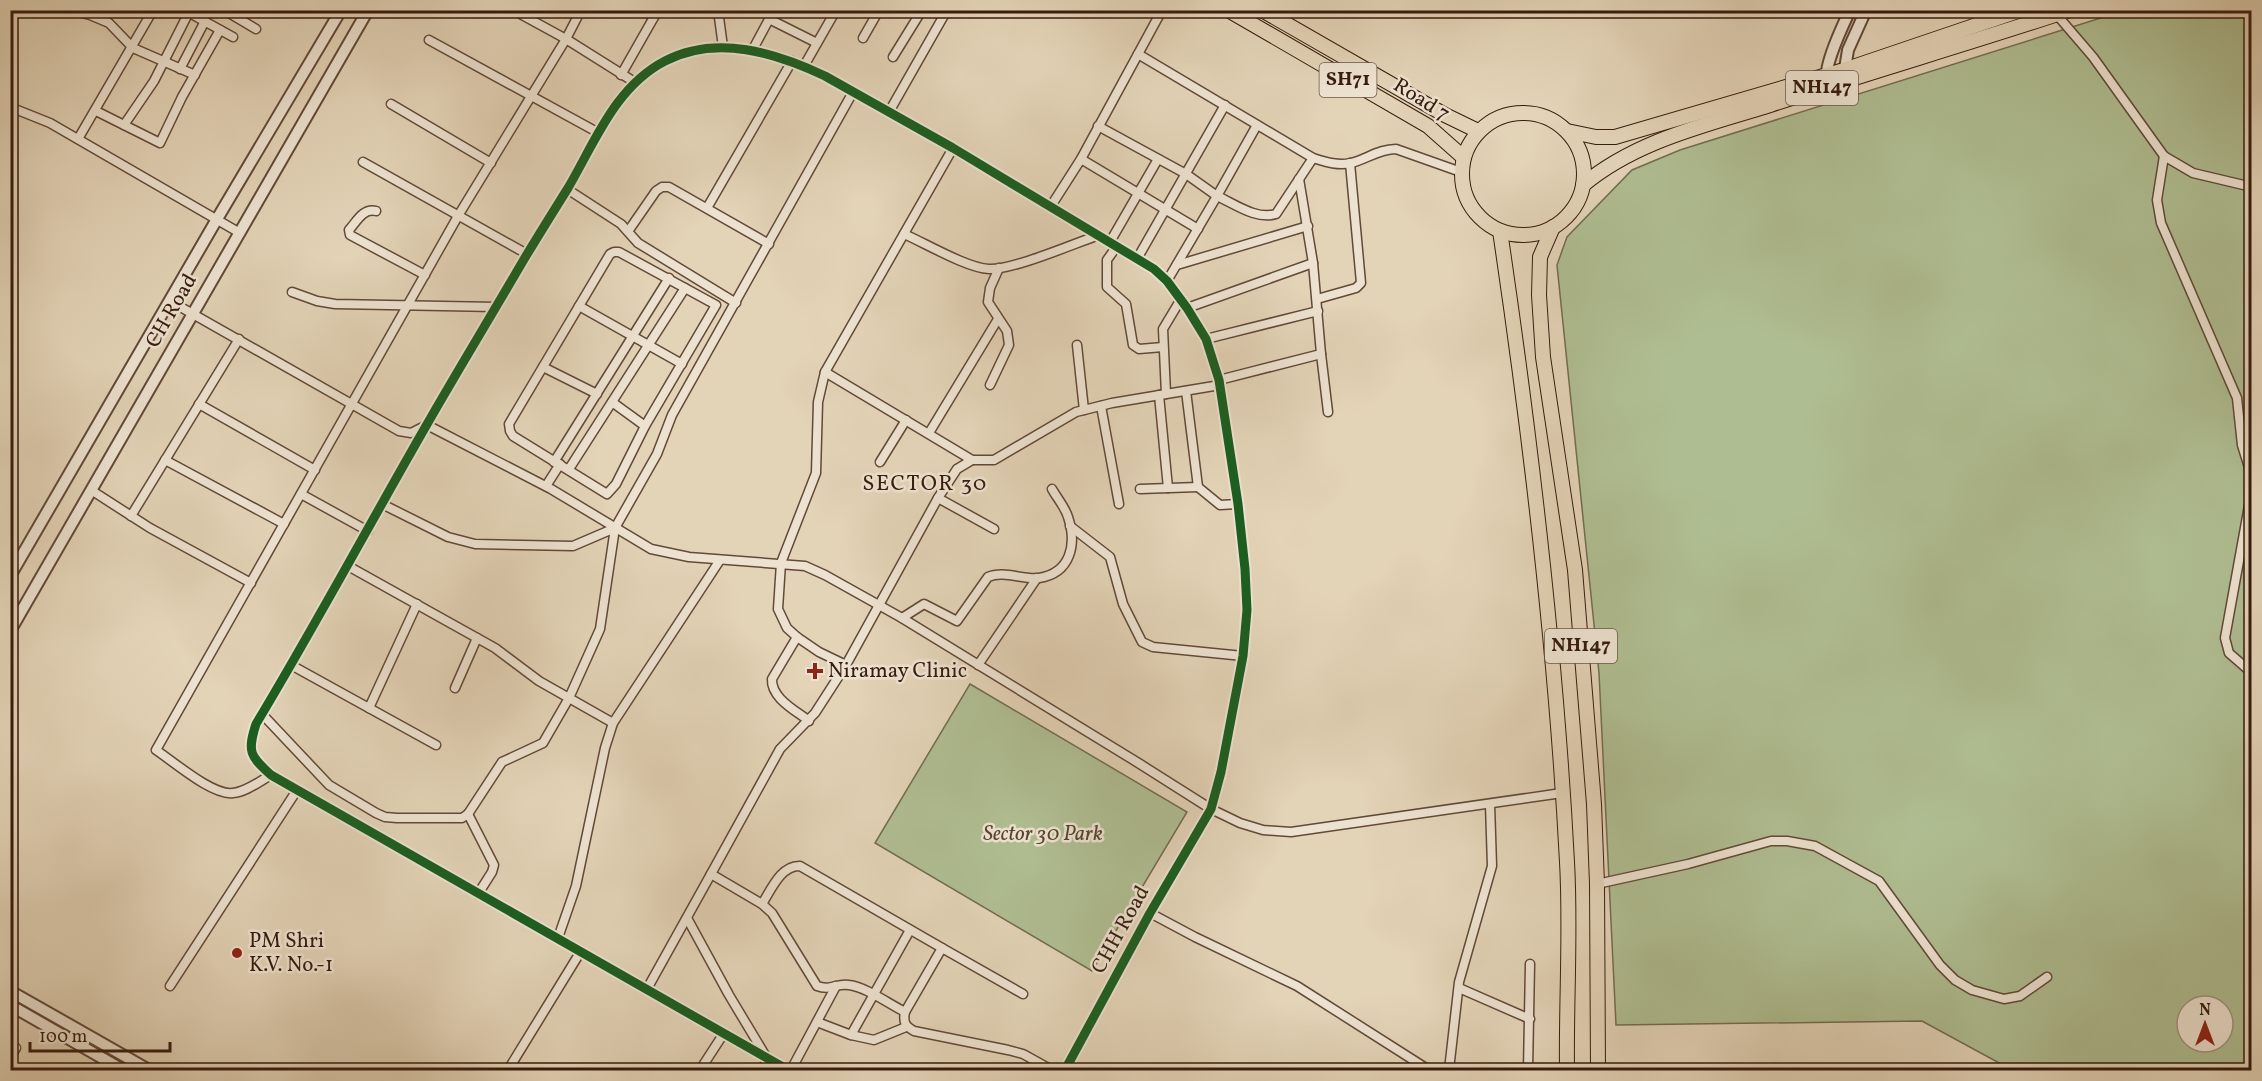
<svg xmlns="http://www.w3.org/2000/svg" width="2262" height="1081" viewBox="0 0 2262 1081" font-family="Vollkorn,serif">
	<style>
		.green { fill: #afbe92; stroke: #736c50; stroke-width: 1.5; fill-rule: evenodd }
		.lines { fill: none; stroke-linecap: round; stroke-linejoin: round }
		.minor-casing { stroke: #624938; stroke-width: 11 }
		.tertiary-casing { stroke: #624938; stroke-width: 14 }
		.primary-casing { stroke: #371b0e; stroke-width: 16 }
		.trunk-casing { stroke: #371b0e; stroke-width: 16 }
		.minor { stroke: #ede2d0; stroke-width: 8 }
		.tertiary { stroke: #ede2d0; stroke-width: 10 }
		.primary { stroke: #e3d3b7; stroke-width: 14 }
		.trunk { stroke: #e3d3b7; stroke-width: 14 }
		.cycleway-casing { stroke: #ede2d0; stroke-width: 13 }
		.cycleway { stroke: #1b5e20; stroke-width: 9 }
		.poi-dot { fill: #8f2418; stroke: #ede2d0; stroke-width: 2 }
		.labels { text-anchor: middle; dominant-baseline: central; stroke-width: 5; stroke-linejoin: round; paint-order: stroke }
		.shield { fill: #ede2d0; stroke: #6e5748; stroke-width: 1.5 }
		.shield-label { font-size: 20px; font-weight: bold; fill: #371b0e }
		.street-label { font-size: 21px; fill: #371b0e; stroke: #ede2d0 }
		.poi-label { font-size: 21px; fill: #371b0e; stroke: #ede2d0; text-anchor: start }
		.park-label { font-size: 21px; font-style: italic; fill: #55442f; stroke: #ede2d0 }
		.neighbourhood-label { font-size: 22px; letter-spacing: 1.5px; fill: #371b0e; stroke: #ede2d0 }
	</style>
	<rect width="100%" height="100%" fill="#e3d3b7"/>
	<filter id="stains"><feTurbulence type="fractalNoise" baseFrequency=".00333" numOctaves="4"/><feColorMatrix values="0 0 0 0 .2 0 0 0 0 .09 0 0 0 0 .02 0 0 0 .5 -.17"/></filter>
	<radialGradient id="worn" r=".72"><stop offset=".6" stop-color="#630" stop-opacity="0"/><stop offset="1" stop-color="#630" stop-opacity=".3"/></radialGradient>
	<g class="green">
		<path d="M2123,11H2251V1070H2012L1922,1021L1616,1025L1599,673L1557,265L1567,237L1632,170L1680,150ZM2187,1006H2223V1042H2187Z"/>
		<path d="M970,684L1187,812L1092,971L875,843Z"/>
	</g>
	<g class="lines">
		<defs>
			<g id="minor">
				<path d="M71,10L90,15L109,23L133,48L195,75"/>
				<path d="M224,10L256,29"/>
				<path d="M513,10L566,39L636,83"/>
				<path d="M642,10L654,17"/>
				<path d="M718,10L723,47"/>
				<path d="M186,11L233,37"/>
				<path d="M2057,15L2093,57L2164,156L2193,173L2252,187"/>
				<path d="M769,19L817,43"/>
				<path d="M863,38L879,10"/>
				<path d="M429,40L597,132"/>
				<path d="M752,51L774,10"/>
				<path d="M1138,54L1313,158C1326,162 1338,166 1351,163C1367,159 1379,149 1396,149L1461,172"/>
				<path d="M893,57L922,10"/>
				<path d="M804,66L836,10"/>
				<path d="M180,69L205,21"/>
				<path d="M621,75L658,10"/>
				<path d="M391,104L491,163"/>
				<path d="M10,107L50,123L240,233"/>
				<path d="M96,111L160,143L182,97L220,30"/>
				<path d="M889,112L947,10"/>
				<path d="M124,125L154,81L189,12"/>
				<path d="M1257,125L1217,196C1235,204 1256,220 1276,214L1313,158"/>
				<path d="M1098,126L1186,174L1217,196L1167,281"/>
				<path d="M78,139L153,10"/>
				<path d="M2164,156L2157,200L2161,223L2237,398L2242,445L2252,477"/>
				<path d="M1081,159L1198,229"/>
				<path d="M363,162L527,254"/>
				<path d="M1299,179L1313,263L1321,354L1328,412"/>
				<path d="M567,189L621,224L638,243L736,303"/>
				<path d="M1051,206L1081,159L1162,10"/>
				<path d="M707,208L792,61"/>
				<path d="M376,211C363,208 357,221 349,230L350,235L425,275"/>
				<path d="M629,230L656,191L662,187H669L769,244"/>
				<path d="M904,234C925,243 967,268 989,269C1013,270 1073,244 1099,235"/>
				<path d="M1110,242L1158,159"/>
				<path d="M1117,246L1107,260V287L1126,304L1133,345L1139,349L1163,347"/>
				<path d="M614,252H619L716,305L645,426L616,484L607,494L513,436L510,431L509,424L610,254Z"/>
				<path d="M1137,259L1225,105"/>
				<path d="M1177,265L1308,226"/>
				<path d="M292,292L317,301L335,304L496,307"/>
				<path d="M1317,299L1356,288L1361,283L1350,163"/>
				<path d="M170,301L399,431L411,433L427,425L551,489L651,549L689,557L805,566L825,575L902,618L1140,764L1211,809L1240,823L1263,830L1291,832L1562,793"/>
				<path d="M579,306L682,364"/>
				<path d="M1187,308L1313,263"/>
				<path d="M1206,339L1318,311"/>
				<path d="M1077,345L1084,410"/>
				<path d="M543,367L597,394"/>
				<path d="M825,372L972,460H994L1076,412L1112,403L1220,385"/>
				<path d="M1219,380L1321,354"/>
				<path d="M990,385L1009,345L1007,331L988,302L990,288L999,268"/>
				<path d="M1186,391L1198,487L1220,505L1238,504"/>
				<path d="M1166,394L1163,329L1181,299"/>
				<path d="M1159,395L1168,488"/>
				<path d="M612,402L645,426"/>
				<path d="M199,404L315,470"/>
				<path d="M1101,406L1119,504"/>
				<path d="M929,433L998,319"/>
				<path d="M165,460L284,524"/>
				<path d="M554,462L669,278"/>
				<path d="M880,462L906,420"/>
				<path d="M569,469L685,288"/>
				<path d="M546,486L560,464"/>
				<path d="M1140,489L1198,487"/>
				<path d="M2252,489L2225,638L2229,653L2252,673"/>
				<path d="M91,490L150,528L251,583"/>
				<path d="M301,494L368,531"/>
				<path d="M938,498L994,529"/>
				<path d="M382,504L448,537L475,544L573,546L615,528"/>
				<path d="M131,516L239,339"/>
				<path d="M1070,526L1110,557L1123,604L1142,642L1153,647L1243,656"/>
				<path d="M348,566L495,648L539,681L613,723"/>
				<path d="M902,618L924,604L957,621L988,577C1004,570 1022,580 1039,578C1071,573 1077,544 1068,517C1065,507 1057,498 1052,489"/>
				<path d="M797,637L772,679C771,698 795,710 809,721"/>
				<path d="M291,665L436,745"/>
				<path d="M846,665L819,652L797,637L787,628L778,609L781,563L816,473L818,402L825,372L953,148"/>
				<path d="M978,665L1037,578"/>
				<path d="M455,688L477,638"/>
				<path d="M369,708L417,604"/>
				<path d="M262,714L329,785L376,813L385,817L397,818H462L468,814L502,762L543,743L569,698L600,629L615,528L657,454L672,415L853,92"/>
				<path d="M271,775C260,781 246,792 233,793C213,796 174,762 156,750L458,216L566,39L581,10"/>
				<path d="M468,814L494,865L492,872L478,894"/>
				<path d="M711,874L780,749L815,713L846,665L938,498L957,469L972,460"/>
				<path d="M1597,884L1688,864L1771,841H1787L1815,846L1879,881L1940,965L1955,980L1972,990L2004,999L2020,996L2047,977"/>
				<path d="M762,904L772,913L817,986C831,991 836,983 849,985C866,987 889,1004 905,1012"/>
				<path d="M1150,913L1195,937L1297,986L1429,1070"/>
				<path d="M687,918L729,995L768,1060L761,1070"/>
				<path d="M558,938L576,886L605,748L613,723L720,560"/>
				<path d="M942,948L1023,994"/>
				<path d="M170,986L297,790"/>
				<path d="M1459,988L1530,1019"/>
				<path d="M647,989L711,874L762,904C771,890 781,865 800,866L942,948L905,1012C903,1022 905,1026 914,1031L1008,1050L1023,1054L1052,1070"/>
				<path d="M817,1022L851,1035L874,1040L906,1027"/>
				<path d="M851,1035L910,930"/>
				<path d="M10,1058L16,1048"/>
				<path d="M1776,1068V1070"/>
				<path d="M508,1070L581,951"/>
				<path d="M700,1070L724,1033"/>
				<path d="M788,1070L271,775C250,756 247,752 256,724C315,626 369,525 426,426C458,370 491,316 523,261C538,236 553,212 568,188C595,142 615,87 665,61C717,34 776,53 825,76L953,148L1154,269L1167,281L1187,308L1206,339L1219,380L1238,504L1245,569L1247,610L1243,656L1221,772L1211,809L1150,913L1065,1070"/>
				<path d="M791,1070L836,986"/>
				<path d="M1449,1070L1459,982L1492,866L1490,804"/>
				<path d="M1528,1070L1530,964"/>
			</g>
			<g id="tertiary">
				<path d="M1844,75L1848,50L1866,10"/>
				<path d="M1827,79C1824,65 1843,25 1850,10"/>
				<path d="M10,576L217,219L341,10"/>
				<path d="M10,631L368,10"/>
				<path d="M10,991L149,1070"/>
				<path d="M10,1005L123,1070"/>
			</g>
			<g id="primary">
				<path d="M1228,10L1428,126L1463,157"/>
				<path d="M1262,10L1445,115L1478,131"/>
			</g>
			<g id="trunk">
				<circle cx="1523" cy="174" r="61"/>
				<path d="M1567,131L1596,137H1615L1844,70L2021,10"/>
				<path d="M1583,185C1635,141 1706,125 1770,105C1870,72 1970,43 2070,10"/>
				<path d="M1553,227L1540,257L1539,295L1543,357L1575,570L1594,804L1597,884L1598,1070"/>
				<path d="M1500,231C1531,440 1556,651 1567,862C1571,931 1566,1001 1567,1070"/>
			</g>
		</defs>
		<use href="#minor" class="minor-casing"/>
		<use href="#tertiary" class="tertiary-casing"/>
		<use href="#primary" class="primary-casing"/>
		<use href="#trunk" class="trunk-casing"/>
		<use href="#minor" class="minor"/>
		<use href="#tertiary" class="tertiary"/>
		<use href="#primary" class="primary"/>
		<use href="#trunk" class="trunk"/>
		<defs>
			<path id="cycleway" d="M788,1070L271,775C250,756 247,752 256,724C315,626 369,525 426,426C458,370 491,316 523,261C538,236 553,212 568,188C595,142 615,87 665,61C717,34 776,53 825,76L953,148L1154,269L1167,281L1187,308L1206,339L1219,380L1238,504L1245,569L1247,610L1243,656L1221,772L1211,809L1150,913L1065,1070"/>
		</defs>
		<use href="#cycleway" class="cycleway-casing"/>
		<use href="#cycleway" class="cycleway"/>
	</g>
	<g class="poi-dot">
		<path d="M812 662h6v6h6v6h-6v6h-6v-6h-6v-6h6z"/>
		<circle cx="237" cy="953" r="6"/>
	</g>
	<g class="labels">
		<g class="shield">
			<rect x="1319.5" y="63" width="57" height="34" rx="4.5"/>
			<rect x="1786" y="71" width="72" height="34" rx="4.5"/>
			<rect x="1545" y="629" width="72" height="34" rx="4.5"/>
		</g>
		<g class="shield-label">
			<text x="1348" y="80">SH71</text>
			<text x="1822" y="88">NH147</text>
			<text x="1581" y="646">NH147</text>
		</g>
		<g class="street-label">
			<text transform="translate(1421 100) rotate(32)">Road 7</text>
			<text transform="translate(172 311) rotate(-60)">CH Road</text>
			<text transform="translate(1121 930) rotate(-61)">CHH Road</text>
		</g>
		<g class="poi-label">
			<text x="828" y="671">Niramay Clinic</text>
			<text x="249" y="941">PM Shri<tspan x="249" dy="24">K.V. No.-1</tspan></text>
		</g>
		<g class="park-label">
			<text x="1043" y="834">Sector 30 Park</text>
		</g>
		<g class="neighbourhood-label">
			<text x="925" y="484">SECTOR 30</text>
		</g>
	</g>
	<rect width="2262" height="1081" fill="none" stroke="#e3d3b7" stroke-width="36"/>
	<rect x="12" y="12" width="2238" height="1057" fill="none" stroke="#371b0e" stroke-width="3"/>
	<rect x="18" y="18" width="2226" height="1045" fill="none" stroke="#371b0e" stroke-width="1.5"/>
	<g transform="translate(2205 1024)"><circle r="28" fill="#ede2d0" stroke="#a49282" stroke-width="1.5"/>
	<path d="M0-4.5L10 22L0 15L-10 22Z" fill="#8f2418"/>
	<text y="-9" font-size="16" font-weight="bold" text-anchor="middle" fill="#371b0e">N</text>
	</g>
	<path d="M30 1042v9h140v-9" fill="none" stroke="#371b0e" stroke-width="3"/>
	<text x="39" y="1042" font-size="18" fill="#371b0e" stroke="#ede2d0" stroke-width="4.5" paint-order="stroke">100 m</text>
	<rect width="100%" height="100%" filter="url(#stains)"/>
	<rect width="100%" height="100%" fill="url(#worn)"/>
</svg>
